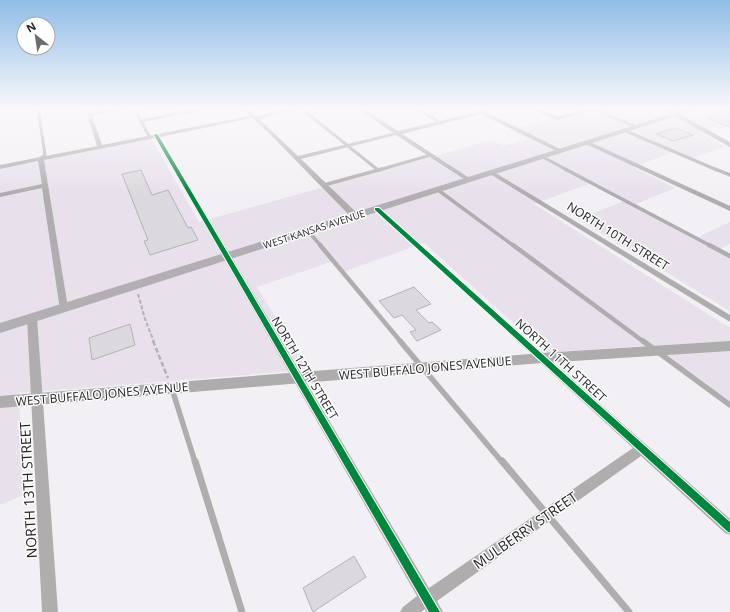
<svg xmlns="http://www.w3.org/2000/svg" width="730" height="612" viewBox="0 0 730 612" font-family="'Open Sans',sans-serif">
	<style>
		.built { fill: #e8e1ec }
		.building { fill: #dbd9dd; stroke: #b4b2b6 }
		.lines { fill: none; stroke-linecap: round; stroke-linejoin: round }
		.path-far1 { stroke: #b3b2b4; stroke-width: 2; stroke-dasharray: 4 2; stroke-linecap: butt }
		.path { stroke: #b3b2b4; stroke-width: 2.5; stroke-dasharray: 5 2.5; stroke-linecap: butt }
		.lane-far4 { stroke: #afadae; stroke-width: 3 }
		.lane-far3 { stroke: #afadae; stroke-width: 3.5 }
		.lane-far2 { stroke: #afadae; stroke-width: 4.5 }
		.lane-far1 { stroke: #afadae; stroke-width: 5.5 }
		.lane { stroke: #afadae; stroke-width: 7 }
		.street { fill: #afadae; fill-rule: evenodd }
		.secondary { fill: #afacae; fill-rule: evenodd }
		.primary { fill: #b2afb3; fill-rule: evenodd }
		.cycleway-casing { stroke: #fff; stroke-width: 2 }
		.cycleway { fill: #00873e; fill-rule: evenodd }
		.labels { text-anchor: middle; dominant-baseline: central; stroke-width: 3; stroke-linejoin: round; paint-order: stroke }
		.far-street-label { font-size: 10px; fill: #252326; stroke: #fff }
		.street-label { font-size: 12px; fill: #252326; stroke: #fff }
		.near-street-label { font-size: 14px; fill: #252326; stroke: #fff }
	</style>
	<rect width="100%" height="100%" fill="#f3f0f5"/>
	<path class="built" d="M584,108H657L667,113L684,108H720L730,112L729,126L720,129L715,127L701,133L724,147L692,158L674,152L633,167L675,188L636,204L698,237L730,222V244L720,249L730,254V311L578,219L627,200L594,182L534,204L730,328V401L654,345L547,353L424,243L343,272L334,261L257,287L308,370L19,393L23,495L0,505V169L151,138L199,222L492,140L503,146L528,139L516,133L519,128L587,110Z"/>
	<g class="building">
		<path d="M730,110V127L707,118L709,117Z"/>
		<path d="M675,128L693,135L673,141L656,134Z"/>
		<path d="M141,170L152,195L168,190L188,228L191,227L198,240L150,255L144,241L148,240L122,174Z"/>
		<path d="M414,287L431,304L416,310L429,323L432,322L441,330L417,341L410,332L416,330L402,315L394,318L379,301Z"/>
		<path d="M130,324L135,345L92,360L89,338Z"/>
		<path d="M354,556L366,577L313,612L303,588Z"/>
	</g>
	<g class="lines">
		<path class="path-far1" d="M138,294L145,319L154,342"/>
		<path class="path" d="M153,341L168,378"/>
		<g class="lane-far4">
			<path d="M38,108L45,155L41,158"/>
			<path d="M134,108L149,136"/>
			<path d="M416,108L441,123"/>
			<path d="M532,108L557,118L599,108"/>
			<path d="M302,109L378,170"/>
			<path d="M141,121L207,108"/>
			<path d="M626,131L717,170"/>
			<path d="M543,157L567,170"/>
			<path d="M379,170L431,155"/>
		</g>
		<g class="lane-far3">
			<path d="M376,169L378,170"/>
			<path d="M565,169L711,246"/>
			<path d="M715,169L730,175"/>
			<path d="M324,185L382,169"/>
			<path d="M438,190L514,246"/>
			<path d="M308,231L321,246"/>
		</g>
		<g class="lane-far2">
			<path d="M320,245L401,342"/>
			<path d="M513,245L644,342"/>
			<path d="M709,245L730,256"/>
		</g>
		<g class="lane-far1">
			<path d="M400,341L502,462"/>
			<path d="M643,341L730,405"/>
			<path d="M172,389L195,462"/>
		</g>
		<g class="lane">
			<path d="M195,461L242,612"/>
			<path d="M502,461L629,612"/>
		</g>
		<g class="street">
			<path d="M85,108H90L91,113L118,108H130L92,116L102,145L249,116L241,108H246L256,116L294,108H305L259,119L298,156L393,133L357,108H363L398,131L481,111L500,108L486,112L562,150V152H558L481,114L402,134L471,179V181H467L396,135L301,159L358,214L359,216L355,218H352L268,132L252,118L160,137L429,588L633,448L375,210L374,209L377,207L379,208L730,519V535L725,533L641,456L437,601L443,612H426L425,609L421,612H400L403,607L417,596L155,138L44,160L68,308L66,310H60L42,188L0,197V193L42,184L38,161L0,169V165L97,146Z"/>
			<path d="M588,108H595L640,127L635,128Z"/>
			<path d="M586,142H590L730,206V211L586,144Z"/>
			<path d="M490,172H494L730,315V322L490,174Z"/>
			<path d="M32,315L37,318L58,612H42L27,318Z"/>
		</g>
		<g class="secondary">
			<path d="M660,108H668L730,142V147Z"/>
			<path d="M730,341V351L542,363L0,408V396L542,353Z"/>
		</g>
		<path class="primary" d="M690,108H701L0,333V323Z"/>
		<defs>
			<g id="cycleway">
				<path d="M155,134L158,135L440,612H429L154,135Z"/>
				<path d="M375,208H379L730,522V533L727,531L375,210Z"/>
			</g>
		</defs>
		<use href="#cycleway" class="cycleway-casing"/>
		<use href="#cycleway" class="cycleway"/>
	</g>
	<linearGradient id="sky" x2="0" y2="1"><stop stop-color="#90bde7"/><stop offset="0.56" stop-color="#faf8fa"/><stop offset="1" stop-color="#faf8fa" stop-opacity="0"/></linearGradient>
	<rect width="730" height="194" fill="url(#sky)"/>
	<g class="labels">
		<g class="far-street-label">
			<text transform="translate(314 229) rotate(-18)">WEST KANSAS AVENUE</text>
		</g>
		<g class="street-label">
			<text transform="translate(618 236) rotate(32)">NORTH 10TH STREET</text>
			<text transform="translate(561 360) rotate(42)">NORTH 11TH STREET</text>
			<text transform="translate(305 368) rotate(59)">NORTH 12TH STREET</text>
			<text transform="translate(425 368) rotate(-5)">WEST BUFFALO JONES AVENUE</text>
			<text transform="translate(102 394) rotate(-5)">WEST BUFFALO JONES AVENUE</text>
		</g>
		<g class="near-street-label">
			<text transform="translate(28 490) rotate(-93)">NORTH 13TH STREET</text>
			<text transform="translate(525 530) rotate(-35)">MULBERRY STREET</text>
		</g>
	</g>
	<g transform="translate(36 36) rotate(330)"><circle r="19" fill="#ffffff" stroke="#a8a7a8"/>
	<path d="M0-3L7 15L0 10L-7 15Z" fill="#6d6b6e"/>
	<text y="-6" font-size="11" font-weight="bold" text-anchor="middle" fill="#252326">N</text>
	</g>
</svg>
